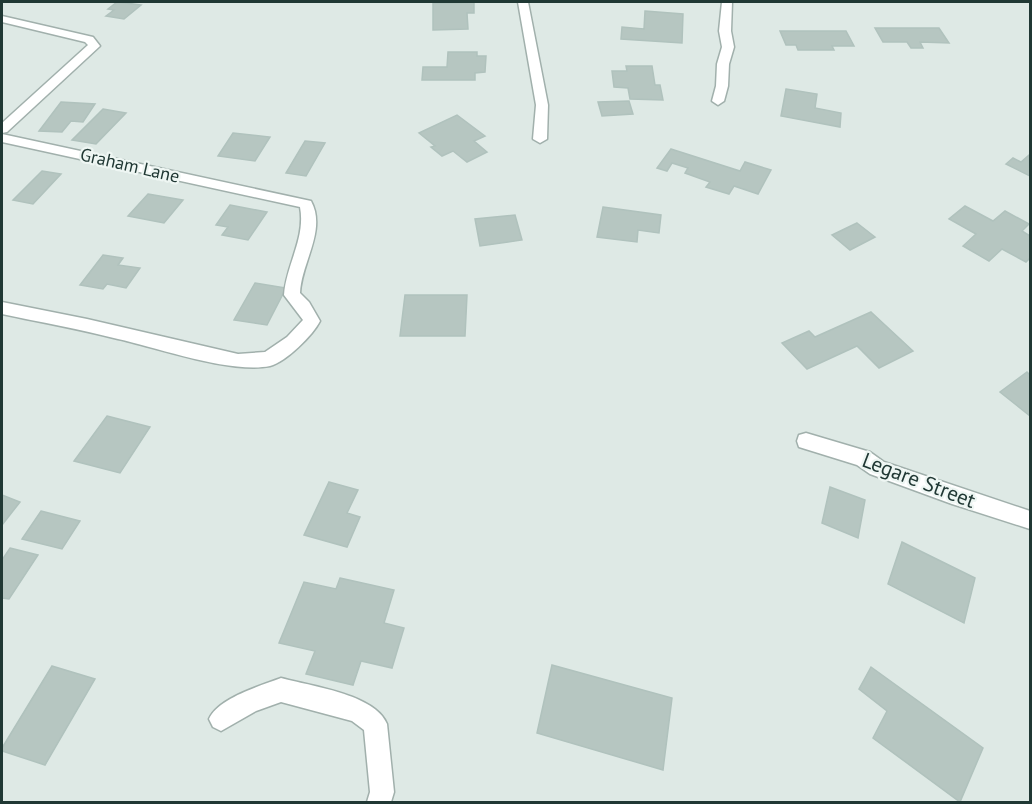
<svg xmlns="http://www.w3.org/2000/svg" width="1032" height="804" viewBox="0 0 1032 804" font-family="'PT Sans',sans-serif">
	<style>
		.building { fill: #b6c6c1; stroke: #b0c2bd; stroke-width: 1.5 }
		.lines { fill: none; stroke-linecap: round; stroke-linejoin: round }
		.minor-casing { stroke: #a1b0ac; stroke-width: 3 }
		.minor { fill: #fff; fill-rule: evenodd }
		.labels { text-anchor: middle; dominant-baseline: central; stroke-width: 4.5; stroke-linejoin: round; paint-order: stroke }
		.far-street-label { font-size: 18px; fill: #203834; stroke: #eef6f3 }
		.street-label { font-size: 21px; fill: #203834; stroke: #eef6f3 }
	</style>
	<rect width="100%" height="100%" fill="#dee9e5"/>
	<g class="building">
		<path d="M117,2H119L141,5L124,19L106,16L114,10L108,9Z"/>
		<path d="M453,3L474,2V13H467L468,29L433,30V3Z"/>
		<path d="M645,11L683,14L682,43L621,39L622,27L644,29Z"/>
		<path d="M875,28H939L949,43L920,42L923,48H911L907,42H883Z"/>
		<path d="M780,31H846L854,46H832L834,50H798L796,45H786Z"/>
		<path d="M448,52H477V56H486L485,72L475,73V80H422L423,67H447Z"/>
		<path d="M626,66H652L655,85H660L663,100L630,99L628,88L614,87L612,71H627Z"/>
		<path d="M786,89L817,94L815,108L841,113L840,127L781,116Z"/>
		<path d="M629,101L633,114L602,116L598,102Z"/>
		<path d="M61,102L95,104L83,122L71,121L62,132L39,131Z"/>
		<path d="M103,109L126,113L96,144L72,140Z"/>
		<path d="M457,115L485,136L474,141L487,152L467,162L453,151L442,156L431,147L435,146L419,133Z"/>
		<path d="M233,133L270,137L255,161L218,156Z"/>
		<path d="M305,141L325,143L306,176L286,173Z"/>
		<path d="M671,149L740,171L745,162L771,170L758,194L734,186L729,194L706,187L710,182L685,173L688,168L672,163L667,171L657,168Z"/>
		<path d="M1029,155L1030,176L1006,164L1013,158L1021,162Z"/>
		<path d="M42,171L61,174L33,204L13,200Z"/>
		<path d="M148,194L183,200L164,223L128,216Z"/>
		<path d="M230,205L267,212L248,240L222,235L228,227L216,225Z"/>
		<path d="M965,206L993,221L1005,211L1029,224L1022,231L1030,236V258L1026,262L1002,249L989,261L963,246L976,234L949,219Z"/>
		<path d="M603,207L661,215L659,233L638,230L637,242L597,237Z"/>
		<path d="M515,215L522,240L480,246L475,219Z"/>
		<path d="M857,223L875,237L850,250L832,235Z"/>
		<path d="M103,255L123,258L118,265L140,268L126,288L107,284L103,289L80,285Z"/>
		<path d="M255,283L286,288L267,325L234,320Z"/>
		<path d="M405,295H467L465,336H400Z"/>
		<path d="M871,312L913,351L879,368L857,346L807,369L782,343L809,331L815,337Z"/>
		<path d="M1027,372L1030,375V416L1000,392Z"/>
		<path d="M107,416L150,427L120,473L74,461Z"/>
		<path d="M329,482L358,490L347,513L360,517L347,547L304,535Z"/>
		<path d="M830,487L865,500L858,538L822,523Z"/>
		<path d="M2,495L20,502L2,525Z"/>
		<path d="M41,511L80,521L62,549L22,539Z"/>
		<path d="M902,542L975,578L964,623L888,584Z"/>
		<path d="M10,548L38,555L9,599L2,598V560Z"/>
		<path d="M340,578L394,590L384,623L404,628L392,668L361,661L353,685L306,674L315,651L279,643L304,582L336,589Z"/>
		<path d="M552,665L672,698L663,770L537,733Z"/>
		<path d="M52,666L95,679L45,765L2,751V748Z"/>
		<path d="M871,667L983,748L960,802L873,738L887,711L859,689Z"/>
	</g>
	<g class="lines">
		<defs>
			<g id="minor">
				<path d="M518,2H528L548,105L547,139L540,143L533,139L536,105Z"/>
				<path d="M722,2H732L731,31L734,47L729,64L728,86L724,101L718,105L712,101L716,86L717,64L722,47L719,31Z"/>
				<path d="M2,16L93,37L100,46L7,132L2,133V123L88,45L85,42L2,22Z"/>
				<path d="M2,134L311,201C327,230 301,263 300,293L309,302L320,321C313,335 286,362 270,366C231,374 158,348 118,339C79,329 40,322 2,314V302L87,319L238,354L265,352L287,337L303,320L284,295C286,265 306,238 300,207L2,142Z"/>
				<path d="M806,433L870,452L884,462L1030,511V529L952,504L870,474L857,465L799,447L797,441L799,435Z"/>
				<path d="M281,678C310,686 375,694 387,724L394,792L391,802H367L370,792L364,730L352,721L281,702L256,711L221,731L213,727L209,719C218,698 260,686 281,678Z"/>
			</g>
		</defs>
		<use href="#minor" class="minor-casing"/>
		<use href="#minor" class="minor"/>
	</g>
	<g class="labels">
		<g class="far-street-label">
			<text transform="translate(130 165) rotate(13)">Graham Lane</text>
		</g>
		<g class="street-label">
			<text transform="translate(919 480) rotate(21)">Legare Street</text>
		</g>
	</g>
	<rect width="1032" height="804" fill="none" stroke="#203834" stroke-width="6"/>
</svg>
